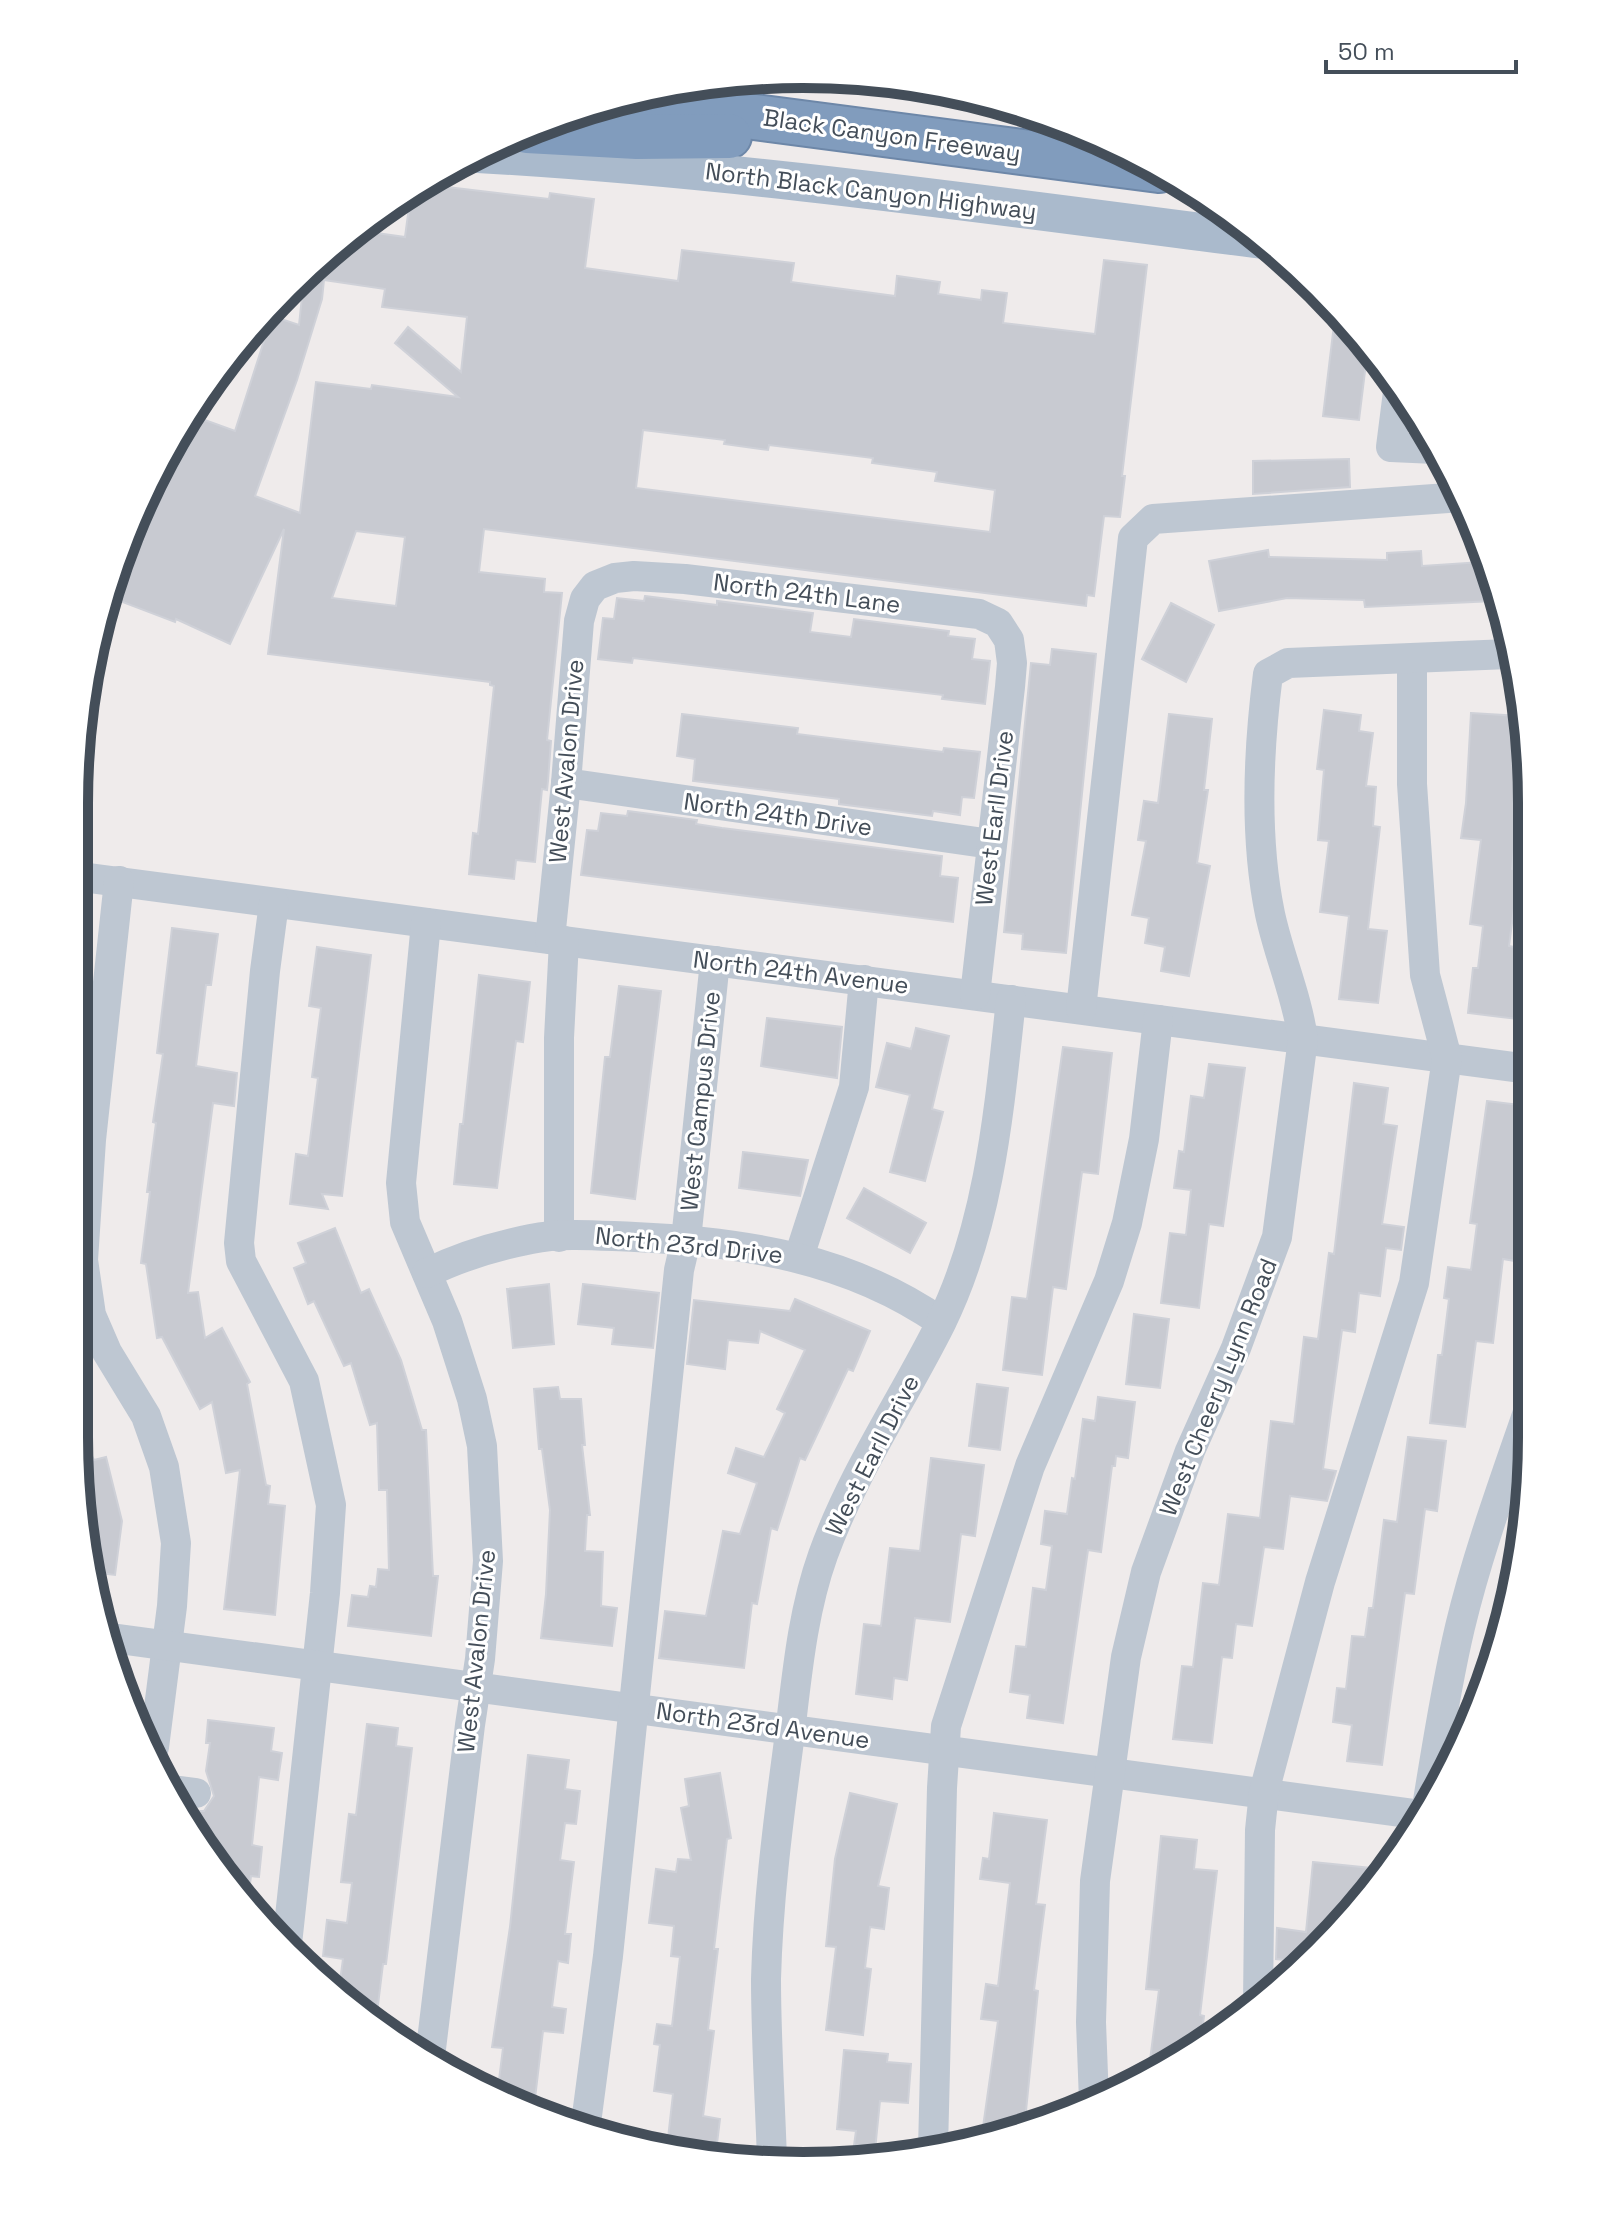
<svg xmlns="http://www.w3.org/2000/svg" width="1606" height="2240" viewBox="0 0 1606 2240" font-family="'Space Grotesk',sans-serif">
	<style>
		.building { fill: #c8cad1; stroke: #cfd1d8; stroke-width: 2; fill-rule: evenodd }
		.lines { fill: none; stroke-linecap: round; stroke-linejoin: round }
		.highway-casing { stroke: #6d87a8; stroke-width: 48 }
		.minor { stroke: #bec7d2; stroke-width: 30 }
		.major { stroke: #aabacc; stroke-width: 38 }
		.highway { stroke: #819cbd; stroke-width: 44 }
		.labels { text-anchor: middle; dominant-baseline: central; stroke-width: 6; stroke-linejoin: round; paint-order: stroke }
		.street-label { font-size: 24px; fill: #444e59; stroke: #fff }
		.rim { fill: none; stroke: #444e59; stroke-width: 10 }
	</style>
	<rect width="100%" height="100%" fill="#efebeb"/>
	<g class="building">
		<path d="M422,184L549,199L550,193L594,199L585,268L678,281L682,250L794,263L791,282L895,296L897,276L940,282L938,294L981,300L982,290L1007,293L1003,323L1095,334L1104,260L1147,265L1122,476H1125L1120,517L1104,516L1094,596L1087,595L1086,606L484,529L479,572L545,579L544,592L562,593L547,740L551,741L548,781L547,790L542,789L535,862L516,860L514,879L469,874L473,833L478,834L494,686L490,685V682L268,654L284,529L230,644L176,619L175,622L112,598L172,438L191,415L235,431L272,316L299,325L304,278L323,255L356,230L405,237L411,192ZM324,280L385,289L382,307L467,317L461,372L408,327L395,343L458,397L372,385L371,389L316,382L300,513L255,496L297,380L322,299ZM643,430L725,440L724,444L768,450L769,445L873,458L872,463L937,472L935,481L995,490L990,532L636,488ZM356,531L405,537L396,606L332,598Z"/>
		<path d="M1336,308L1351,323L1368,347L1359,420L1323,416Z"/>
		<path d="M1349,459L1350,487L1253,494V461Z"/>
		<path d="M1268,550L1269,557L1387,560V553L1421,551L1422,566L1482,562L1494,601L1365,607L1364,600L1287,598L1219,611L1209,561Z"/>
		<path d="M645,596L717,605V601L813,613L810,632L851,637L854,619L949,631L948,636L975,639L972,659L990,661L985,704L942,699L943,695L633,658L632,663L598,659L603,618L614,619L617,598L644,601Z"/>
		<path d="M1171,603L1214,625L1186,682L1142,659Z"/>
		<path d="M1052,649L1096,654L1066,953L1022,949L1023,934L1004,932L1031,663L1050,665Z"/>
		<path d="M1324,710L1361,715L1359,731L1373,733L1366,786L1376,787L1373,826L1380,827L1368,929L1387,931L1378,1003L1339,999L1349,916L1320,912L1329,841L1318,840L1324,770L1317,769Z"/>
		<path d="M1471,713L1520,716L1516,790H1520L1512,869L1519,870L1509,946L1520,948L1518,966L1524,967L1517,1019L1468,1013L1473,968H1478L1483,926L1470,924L1481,840L1461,838L1466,803Z"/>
		<path d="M682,714L798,728L797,734L943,752L944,748L980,752L974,798L962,797L960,815L933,811L932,816L839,804V799L693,781L695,759L677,756Z"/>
		<path d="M1169,714L1212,719L1204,790H1208L1197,863L1210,866L1189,976L1161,971L1165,947L1145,943L1149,918L1132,915L1146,841L1138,840L1144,801L1158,803Z"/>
		<path d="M628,811L697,820L696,824L722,828L942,856L940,876L958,878L953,922L581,875L587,830L598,831L601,813L627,816Z"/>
		<path d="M172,928L218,934L211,985H206L196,1066L237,1073L234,1106L213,1103L188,1293L198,1292L205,1338L222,1328L250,1382L247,1384L266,1485L270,1486L268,1504L285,1506L275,1615L224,1609L240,1470L226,1473L212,1402L200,1409L162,1337L157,1338L146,1264L141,1263L150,1192H147L156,1123L153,1122L163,1054L157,1053Z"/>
		<path d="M317,947L371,955L342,1196L322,1194L328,1209L290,1204L296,1154L308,1156L318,1078L312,1077L321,1008L309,1006Z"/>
		<path d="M479,975L530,982L523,1042L516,1041L497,1188L454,1184L460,1124H463Z"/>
		<path d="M619,986L661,991L635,1199L591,1193L605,1057H610Z"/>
		<path d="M767,1018L842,1027L837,1078L761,1066Z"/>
		<path d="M916,1028L949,1036L932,1109L943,1112L925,1181L890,1172L910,1095L876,1087L887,1043L911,1049Z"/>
		<path d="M1063,1047L1112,1053L1098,1174L1082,1172L1066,1289L1053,1287L1042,1375L1003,1370L1012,1297L1027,1299Z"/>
		<path d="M1209,1064L1245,1068L1223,1226L1209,1224L1199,1308L1161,1303L1170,1233L1186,1235L1191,1190L1174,1188L1179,1151L1184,1152L1191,1096L1204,1098Z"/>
		<path d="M1354,1083L1388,1088L1383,1124L1397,1126L1382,1224L1404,1227L1401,1250L1386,1248L1380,1296L1359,1293L1355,1332L1342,1330L1323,1469L1336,1471L1327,1501L1290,1496L1283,1549L1264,1547L1252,1626L1236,1624L1232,1658L1222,1657L1212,1743L1173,1739L1182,1666L1193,1667L1203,1583L1219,1585L1228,1514L1260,1518L1271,1421L1294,1424L1304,1337L1318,1339L1329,1253L1334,1254Z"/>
		<path d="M1487,1101L1528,1106L1529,1180L1525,1179L1515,1261L1503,1259L1493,1343L1476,1341L1465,1427L1430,1423L1438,1355H1442L1449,1299L1444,1298L1448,1267L1471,1270L1477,1224L1470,1223Z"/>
		<path d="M743,1152L808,1160L800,1196L739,1188Z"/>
		<path d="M864,1188L926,1223L910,1253L847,1218Z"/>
		<path d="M335,1228L361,1293L369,1289L401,1360L422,1430H426L433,1576H438L431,1636L348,1626L352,1595L368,1597L370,1586L376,1587L378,1569L389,1570L387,1490H379L377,1423L370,1425L351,1363L344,1366L314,1301L308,1304L294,1268L306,1263L298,1243Z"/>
		<path d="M549,1284L554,1344L513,1348L507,1289Z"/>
		<path d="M583,1284L659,1293L653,1348L612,1344L614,1328L578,1324Z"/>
		<path d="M795,1299L870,1331L853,1371L848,1369L805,1460L800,1458L777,1530L771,1528L757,1604L752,1603L744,1668L659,1658L665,1611L706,1616L723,1531L740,1534L757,1483L728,1473L736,1448L764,1457L785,1413L777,1409L805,1350L760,1331L758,1343L728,1340L725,1369L687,1364L694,1300L790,1311Z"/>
		<path d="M1134,1314L1169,1319L1160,1388L1126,1384Z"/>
		<path d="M977,1384L1008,1388L1000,1450L969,1446Z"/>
		<path d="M558,1387L560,1399H581L585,1445H582L590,1515H587L585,1551L603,1552L601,1606L617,1608L612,1646L541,1638L546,1594L550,1510L542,1449H539L534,1389Z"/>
		<path d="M1098,1397L1135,1402L1128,1458L1116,1456L1115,1466H1112L1101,1552L1088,1550L1063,1723L1027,1718L1030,1695L1010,1692L1016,1646L1026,1647L1033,1588L1046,1590L1052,1546L1041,1544L1045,1511L1067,1514L1072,1478L1075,1479L1083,1419L1095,1421Z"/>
		<path d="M74,1422L94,1460L106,1457L122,1521L115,1575L92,1572Z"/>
		<path d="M1408,1437L1446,1441L1437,1511L1425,1509L1414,1594L1405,1593L1382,1765L1347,1761L1352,1725L1333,1722L1337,1688L1346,1689L1352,1636L1365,1637L1369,1608H1373L1384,1520L1397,1522Z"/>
		<path d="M931,1458L984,1465L975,1536L961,1534L950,1622L915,1618L907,1680L894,1678L892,1699L856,1694L864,1624L881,1626L890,1548L920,1551Z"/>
		<path d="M208,1720L274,1728L271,1751L282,1753L278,1780L259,1777L252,1845L262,1847L259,1877L251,1876L248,1900L197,1842L192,1832L195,1811H204L214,1796L206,1771L210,1743H206Z"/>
		<path d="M367,1724L398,1728L396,1746L412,1748L386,1964H383L376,2021L338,1996L343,1959L323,1956L327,1920L347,1923L352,1883L341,1882L349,1814L356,1815Z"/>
		<path d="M528,1755L569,1760L565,1789L580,1791L576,1824L565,1823L560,1860L574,1862L565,1934H571L568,1963L558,1961L552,2007L566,2009L563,2033L543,2031L534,2107L497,2096L503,2048L492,2047L510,1927Z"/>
		<path d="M720,1773L731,1838L727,1839L714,1949H718L708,2030L714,2031L703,2116L720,2119L715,2160H707L667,2147L673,2094L654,2091L660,2045L654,2044L657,2024L672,2026L680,1957L671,1956L674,1926L649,1923L656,1869L676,1872L678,1859L691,1860L681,1808L689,1806L685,1779Z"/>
		<path d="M850,1793L897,1804L878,1886L889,1888L884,1929L870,1927L865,1968L871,1969L863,2035L826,2030L836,1947L826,1946L835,1859Z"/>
		<path d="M994,1813L1047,1820L1036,1904L1045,1905L1034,1990L1038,1991L1025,2121L982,2134L998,2021L981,2019L986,1984L998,1986L1010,1883L980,1879L983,1858L989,1859Z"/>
		<path d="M1161,1836L1197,1840L1194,1869L1217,1871L1200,2015L1204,2016L1201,2040L1148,2076L1159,1990L1146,1989Z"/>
		<path d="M1313,1862L1371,1868L1368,1895L1303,1965V1962L1276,1959L1277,1928L1306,1932Z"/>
		<path d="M844,2050L888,2054L887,2062L911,2064L908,2103L880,2101L874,2160H852L856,2131L837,2129Z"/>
	</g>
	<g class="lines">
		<defs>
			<g id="highway">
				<path d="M625,100L1159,170"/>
				<path d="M527,131L637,137L729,136"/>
			</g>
		</defs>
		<use href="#highway" class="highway-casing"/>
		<g class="minor">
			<path d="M1398,392L1391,447L1435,449"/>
			<path d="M566,783L991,844"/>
			<path d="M74,876L1528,1069"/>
			<path d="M119,881L91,1140L83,1260L91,1315L107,1352L146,1416L164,1467L176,1543L172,1606L154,1747"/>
			<path d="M274,903L265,971L239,1243L241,1261L304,1381L331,1505L325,1593L287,1944"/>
			<path d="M426,923L401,1183L405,1222L447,1321L472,1399L482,1446L488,1561L480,1659L470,1725L430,2057"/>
			<path d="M550,939L566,783L579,621L585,599L595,586L615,578L634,576L685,579L979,614L998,623L1009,640L1012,663L1010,687L975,995"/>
			<path d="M1081,1009L1133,538L1153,519L1462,497"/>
			<path d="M559,1237V1038L564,941"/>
			<path d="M799,1257L854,1087L864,980"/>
			<path d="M427,1273C459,1257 496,1246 531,1239C565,1232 601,1236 635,1237C744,1242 849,1258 941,1322"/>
			<path d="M104,1637L1422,1815"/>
			<path d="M173,1790L196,1793"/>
			<path d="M1427,1807C1437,1746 1446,1686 1460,1627C1478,1552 1505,1479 1530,1406"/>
			<path d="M1258,2002L1260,1830L1264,1792L1320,1582L1414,1283L1447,1058L1425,975L1412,784V659"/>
			<path d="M1094,2101L1091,2022L1095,1881L1126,1657L1146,1572L1190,1451L1236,1348L1277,1237L1303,1039C1297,996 1279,956 1270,914C1254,836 1258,752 1268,674L1288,663L1509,654"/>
			<path d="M586,2123L608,1956L679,1270L686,1240L715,961"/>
			<path d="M933,2149L942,1788L946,1726L1030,1466L1109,1281L1127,1223L1144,1139L1158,1020"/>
			<path d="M772,2160C770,2100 766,2039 766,1979C768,1904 777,1830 787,1756C796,1689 800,1619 823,1555C853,1472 902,1401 941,1323C990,1223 999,1110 1011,1000"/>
		</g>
		<path class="major" d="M478,154C741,169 1002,207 1263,240"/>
		<use href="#highway" class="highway"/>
	</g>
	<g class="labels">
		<g class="street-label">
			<text transform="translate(892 135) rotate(8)">Black Canyon Freeway</text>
			<text transform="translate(871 191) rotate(7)">North Black Canyon Highway</text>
			<text transform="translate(807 593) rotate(7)">North 24th Lane</text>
			<text transform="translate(566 761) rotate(-85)">West Avalon Drive</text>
			<text transform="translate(778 814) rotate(8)">North 24th Drive</text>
			<text transform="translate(994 818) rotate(-83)">West Earll Drive</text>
			<text transform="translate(801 972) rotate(7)">North 24th Avenue</text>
			<text transform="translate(700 1101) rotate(-84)">West Campus Drive</text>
			<text transform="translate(689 1245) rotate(6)">North 23rd Drive</text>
			<text transform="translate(1218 1387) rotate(-68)">West Cheery Lynn Road</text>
			<text transform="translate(872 1455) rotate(-63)">West Earll Drive</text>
			<text transform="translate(476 1651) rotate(-84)">West Avalon Drive</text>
			<text transform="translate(763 1725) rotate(8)">North 23rd Avenue</text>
		</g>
	</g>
	<path d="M0 0H1606V2240H0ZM803 88H803A715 715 0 0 1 1518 803V1437A715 715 0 0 1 803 2152H803A715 715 0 0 1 88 1437V803A715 715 0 0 1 803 88Z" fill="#fff" fill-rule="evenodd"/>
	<path class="rim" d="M803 88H803A715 715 0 0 1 1518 803V1437A715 715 0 0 1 803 2152H803A715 715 0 0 1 88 1437V803A715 715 0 0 1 803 88Z"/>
	<path d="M1326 60v12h190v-12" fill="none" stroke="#444e59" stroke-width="4"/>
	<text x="1338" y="60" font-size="24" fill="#444e59" stroke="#ffffff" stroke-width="6" paint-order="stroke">50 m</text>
</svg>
